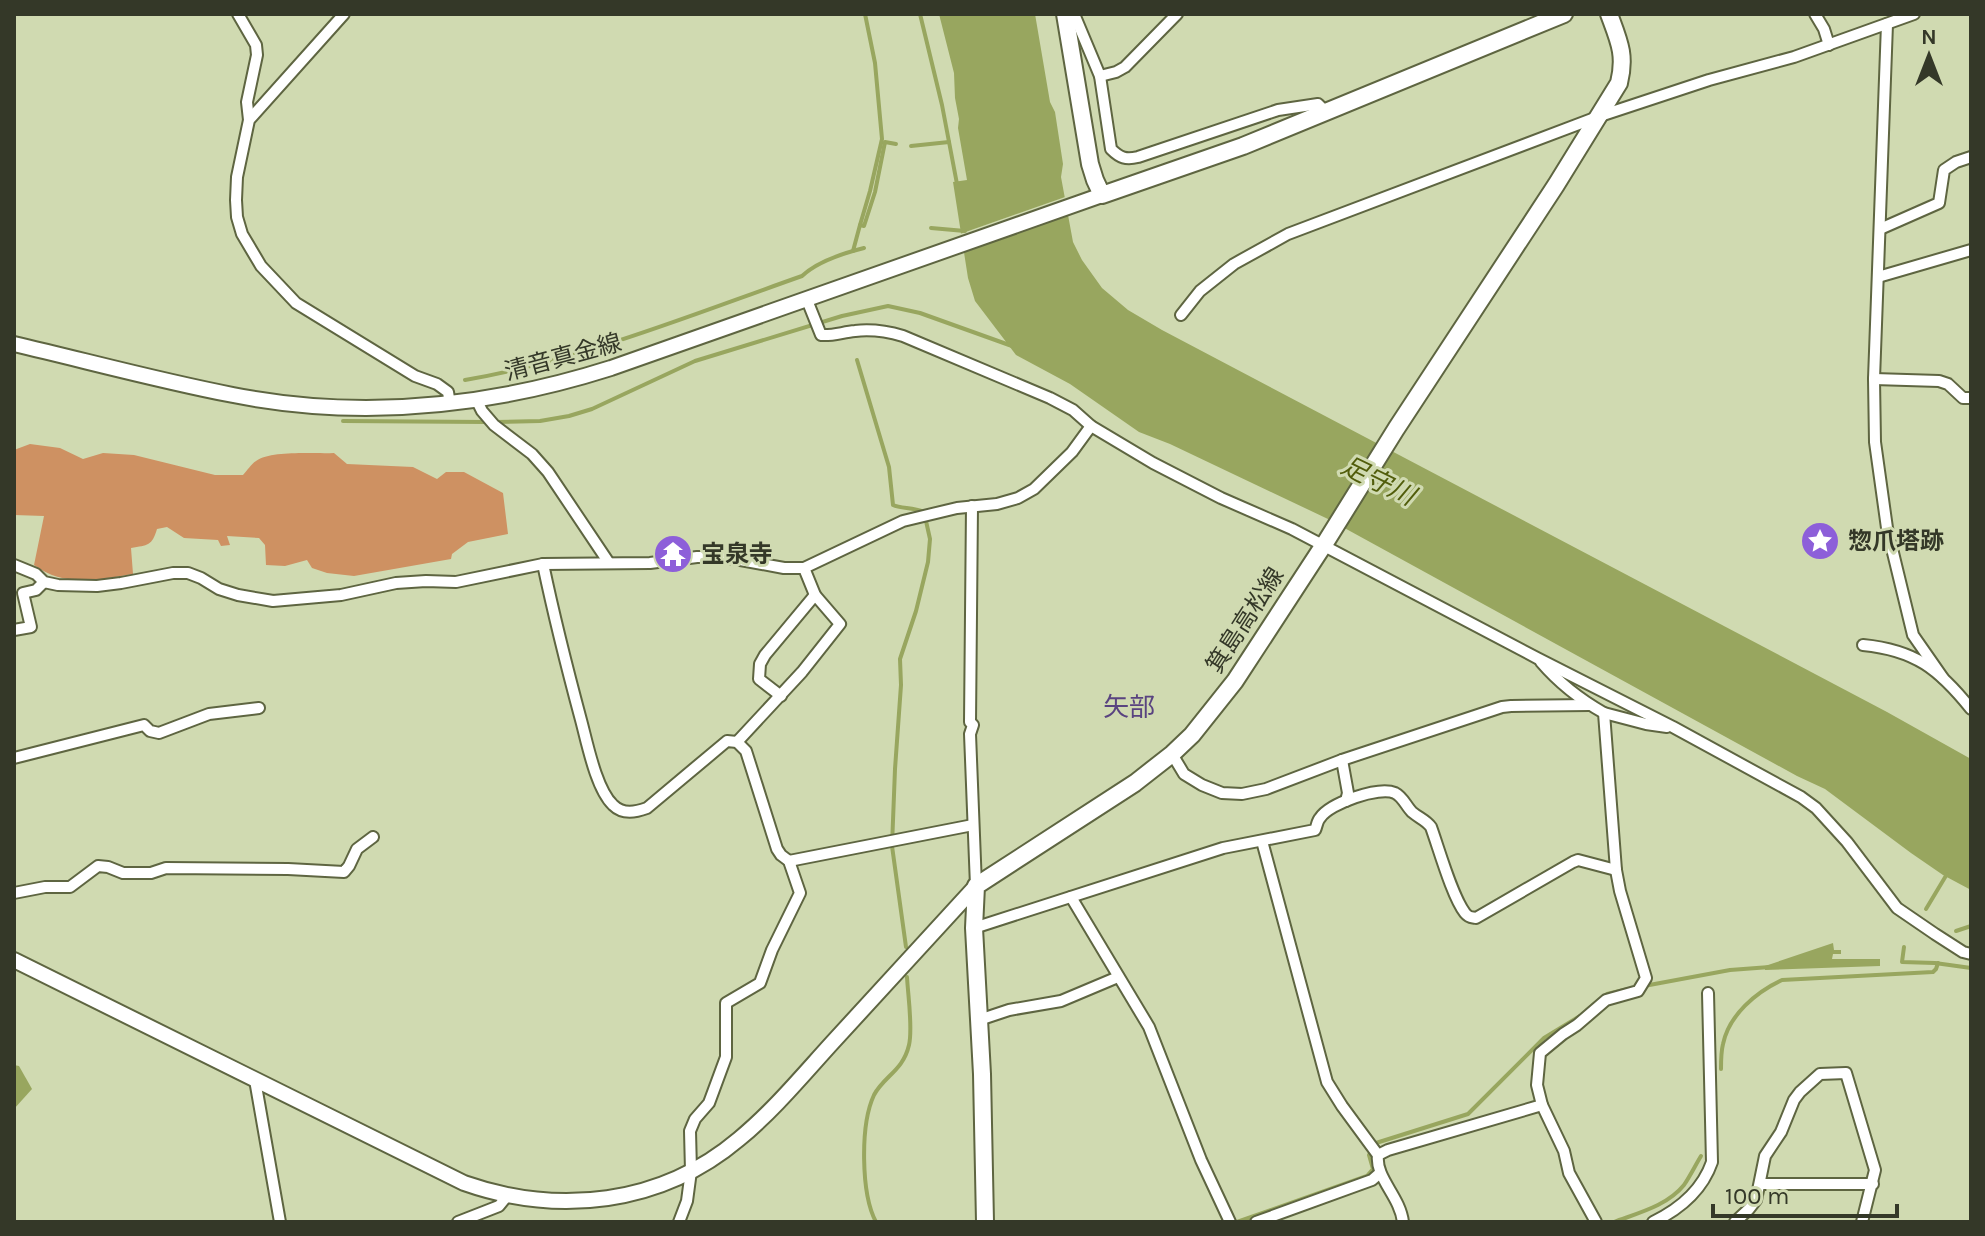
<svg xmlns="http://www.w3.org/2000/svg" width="1985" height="1236" viewBox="0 0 1985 1236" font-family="Karla,'Noto Sans JP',sans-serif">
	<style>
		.forest { fill: #ce9162 }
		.water { fill: #98a65f }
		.pier { fill: #d0dab1 }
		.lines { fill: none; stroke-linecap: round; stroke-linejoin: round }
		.stream { stroke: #98a65f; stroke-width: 4 }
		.minor-casing { stroke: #5e6541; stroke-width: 14 }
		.tertiary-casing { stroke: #5e6541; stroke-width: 18 }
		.secondary-casing { stroke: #5e6541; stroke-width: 18 }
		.primary-casing { stroke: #5e6541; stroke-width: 20 }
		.minor { stroke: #fff; stroke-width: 10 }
		.tertiary { stroke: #fff; stroke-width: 14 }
		.secondary { stroke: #fff; stroke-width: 14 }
		.primary { stroke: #fff; stroke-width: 16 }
		.labels { text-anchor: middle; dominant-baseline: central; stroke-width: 6; stroke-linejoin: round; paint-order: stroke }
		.street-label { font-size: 24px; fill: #343828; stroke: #d0dab1 }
		.poi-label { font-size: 24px; font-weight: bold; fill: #343828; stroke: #d0dab1; text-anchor: start }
		.water-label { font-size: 26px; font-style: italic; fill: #515d0b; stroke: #d0dab1 }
		.neighbourhood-label { font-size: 26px; fill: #594380; stroke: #d0dab1 }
	</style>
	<rect width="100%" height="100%" fill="#d0dab1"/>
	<path class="forest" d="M30,444L60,448L83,459L103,453L134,455L215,475H243C247,471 251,464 256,461C272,450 314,454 334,453L347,464L413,467L437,479L446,472H464L503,493L508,534L468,542L452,554L451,559L354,576L327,573L312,568L307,560L285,566L266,565L265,545L259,538L227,536L230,545L221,546L218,540L184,538L167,527L157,529C152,546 148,545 131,548L133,574C98,580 65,588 34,565L44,516L14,515V450Z"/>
	<g class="water">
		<path d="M939,14H1035L1050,102L1055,112L1063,164L1061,177L1073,242L1082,260L1102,288L1128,310L1162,330L1887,712L1971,759V890L1943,875L1911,853L1825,789L1797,776L1328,519L1170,444L1139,432L1070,384L1016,355L975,301L968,278L953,182L967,180L958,128L959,119L955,98L954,73Z"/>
		<path d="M1833,943L1834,950H1841V954H1833L1832,959H1880V966L1765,970V966Z"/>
		<path d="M14,1065L19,1066L32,1089L14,1109Z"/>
	</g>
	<path class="pier" d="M1068,196L1071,214L960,254L957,235Z"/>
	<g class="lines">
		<g class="stream">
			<path d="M920,14L942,105L957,184"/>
			<path d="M911,146L949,142"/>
			<path d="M860,225L870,191L882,139L875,63L865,14"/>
			<path d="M931,228L965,231"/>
			<path d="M853,251L860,225L864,226L875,192L885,142L896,144"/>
			<path d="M857,360L889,467L893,505C901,509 913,507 924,512L930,539L928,562L916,611L900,659L901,685L895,769L892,846L906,947"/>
			<path d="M465,380C581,360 691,315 802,276C817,262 844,253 864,248"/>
			<path d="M343,421L486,422"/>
			<path d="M495,422L540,421L569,416L592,409L695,361L842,316L888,306L920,313L1012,346"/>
			<path d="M1926,909L1947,874"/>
			<path d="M1956,931L1971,926"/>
			<path d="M1904,947L1902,962L1935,963L1971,968"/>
			<path d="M1644,986L1730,970L1770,967"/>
			<path d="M1587,1010L1607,994L1628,989"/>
			<path d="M1721,1069C1721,1061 1721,1052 1723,1044C1729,1015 1756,992 1782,980L1933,972L1936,969L1938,963"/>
			<path d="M876,1222C861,1194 860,1125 874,1095C884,1076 903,1071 909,1045C913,1028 908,996 907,977"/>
			<path d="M1237,1222L1367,1176L1373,1169L1369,1155L1376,1143L1468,1114L1544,1038L1580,1016"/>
			<path d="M1614,1222C1638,1213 1667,1206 1684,1185C1690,1176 1695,1166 1701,1156"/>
		</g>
		<defs>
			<g id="minor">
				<path d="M238,14L256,45L257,55L247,102L249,120"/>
				<path d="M344,14L249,120L237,177L236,200L237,217L242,234L261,266L296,303L415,376L437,384L448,392L450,404"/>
				<path d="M1074,14L1100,76L1111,149C1120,158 1126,160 1138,157L1278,110L1318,104L1326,112"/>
				<path d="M1815,14L1824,29L1829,45"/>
				<path d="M1887,24L1874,379L1875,442L1887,528L1913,635L1943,678"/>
				<path d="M1100,76L1116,72L1125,67L1177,14"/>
				<path d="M1880,229L1939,203L1944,170L1956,162L1971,157"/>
				<path d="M1878,277L1971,250"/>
				<path d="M807,300L821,335C833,336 843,332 855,331C872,329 886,331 903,336L1050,398L1073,410L1091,426L1153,463L1221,498L1292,529L1537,658L1673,727L1801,797L1816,808L1847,842L1897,908L1935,934L1963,952L1971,954"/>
				<path d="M1181,315L1200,291L1234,264L1288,234L1600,116L1709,80L1794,57L1914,14"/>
				<path d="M1874,379L1939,381L1948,384L1963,398H1971"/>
				<path d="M477,401L482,411L494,425L532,454L548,472L609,563"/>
				<path d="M972,506L970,722L973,725L970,734L976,886"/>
				<path d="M543,564C554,616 567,668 581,720C587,742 596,789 613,805C623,815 636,812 647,808L727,741L737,742L746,751L777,849L781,855L789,861L800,893L772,950L760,983L726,1003V1057L709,1103L695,1119L690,1131L691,1171L687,1201L679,1222"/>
				<path d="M14,565L36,574L44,582L58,585L97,586L121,583L173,573H188L201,578L219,589L238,595L273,601L341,595L396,583L426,581L456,582L543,564L650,563L697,557H724L784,568H804L903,521L957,508L997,504L1018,498L1034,489L1072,452L1091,426"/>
				<path d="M14,630L31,627L23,593L36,590L44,582"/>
				<path d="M1863,645C1915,650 1939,669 1971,709"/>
				<path d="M781,696L759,679L760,664L765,655L815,595"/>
				<path d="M1604,713L1646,724L1667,727"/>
				<path d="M737,742L802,672L840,624L815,595L804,568"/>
				<path d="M1172,754L1184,774L1202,785L1222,793L1242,794L1266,789L1342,760L1502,707L1511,706L1589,705"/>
				<path d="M14,758L144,725L150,731L159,733L209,714L259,708"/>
				<path d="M1342,760L1348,793L1346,801"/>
				<path d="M1262,841L1327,1082L1342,1106L1378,1155C1375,1178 1400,1196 1403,1222"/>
				<path d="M789,861L973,825"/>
				<path d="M14,893L45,887H70L98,866L108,867L123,873H151L166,868L288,869L344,872L349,866L357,849L373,837"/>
				<path d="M1071,897L1149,1027L1201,1160L1230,1222"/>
				<path d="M974,928L1223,848L1315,830C1317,826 1317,821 1320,818C1330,803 1379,786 1395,793C1403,797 1406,806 1412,812C1419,818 1426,820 1431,827C1439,849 1452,896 1465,913C1469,918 1471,917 1476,918L1573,862L1578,860L1616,870"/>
				<path d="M979,1020L1009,1010L1061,1001L1118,977"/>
				<path d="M255,1080L280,1222"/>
				<path d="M1542,1105L1564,1151L1569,1173L1596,1222"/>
				<path d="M1378,1155L1388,1150L1542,1105L1537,1085L1540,1053L1563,1034L1577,1025L1606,1000L1638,991L1646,978L1620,891L1616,870L1604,713C1581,700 1559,683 1541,662"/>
				<path d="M1760,1184H1873"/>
				<path d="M458,1222L499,1206L507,1196"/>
				<path d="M1256,1222L1372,1180L1380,1173"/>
				<path d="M1653,1222C1680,1209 1702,1191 1712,1162L1708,993"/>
				<path d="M1735,1222L1749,1209L1756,1200L1765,1156L1781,1132L1794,1100L1800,1092L1820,1074L1846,1073L1875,1170L1862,1222"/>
			</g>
			<path id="tertiary" d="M14,960L464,1183C558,1216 661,1205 739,1139C773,1111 802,1076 832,1043C880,991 928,938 976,886"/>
			<path id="secondary" d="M14,344C87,361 160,381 233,395C360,420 488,407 611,368L1102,195"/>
			<g id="primary">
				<path d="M1065,14L1090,164L1095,180L1102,195L1243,146L1564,14"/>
				<path d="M985,1222L982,1074L974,928L976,886L1135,783L1172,754L1192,735L1235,681L1327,540L1396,429L1556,185L1619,83C1626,55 1619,41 1609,14"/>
			</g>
		</defs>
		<use href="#minor" class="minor-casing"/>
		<use href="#tertiary" class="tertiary-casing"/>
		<use href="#secondary" class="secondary-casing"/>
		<use href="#primary" class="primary-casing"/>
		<use href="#minor" class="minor"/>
		<use href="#tertiary" class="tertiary"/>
		<use href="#secondary" class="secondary"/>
		<use href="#primary" class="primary"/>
	</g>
	<defs>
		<symbol id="sight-disc" viewBox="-11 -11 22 22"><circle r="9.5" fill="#8d5fd9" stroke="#d0dab1"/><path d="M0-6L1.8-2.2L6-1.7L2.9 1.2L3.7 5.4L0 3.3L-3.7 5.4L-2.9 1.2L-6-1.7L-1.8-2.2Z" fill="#fff"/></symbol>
		<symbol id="temple-disc" viewBox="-11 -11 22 22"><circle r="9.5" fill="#8d5fd9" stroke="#d0dab1"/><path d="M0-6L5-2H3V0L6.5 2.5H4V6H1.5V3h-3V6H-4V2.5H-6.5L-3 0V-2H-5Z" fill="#fff"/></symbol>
	</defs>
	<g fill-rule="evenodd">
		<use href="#sight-disc" x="1798" y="519" width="44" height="44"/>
		<use href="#temple-disc" x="651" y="532" width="44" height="44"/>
	</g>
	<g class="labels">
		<g class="street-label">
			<text transform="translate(563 357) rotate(-15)">清音真金線</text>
			<text transform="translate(1245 620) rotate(-57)">箕島高松線</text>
		</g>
		<g class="poi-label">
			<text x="1848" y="541">惣爪塔跡</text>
			<text x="701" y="554">宝泉寺</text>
		</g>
		<g class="water-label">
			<text transform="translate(1378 481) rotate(26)">足守川</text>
		</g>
		<g class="neighbourhood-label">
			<text x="1129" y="707">矢部</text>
		</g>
	</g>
	<rect width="1985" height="1236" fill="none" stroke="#343828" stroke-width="32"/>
	<g transform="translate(1929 56)" stroke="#d0dab1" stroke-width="6" paint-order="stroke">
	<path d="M0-6L14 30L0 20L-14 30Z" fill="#343828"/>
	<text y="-12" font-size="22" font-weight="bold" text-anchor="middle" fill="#343828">N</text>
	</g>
	<path d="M1713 1204v12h184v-12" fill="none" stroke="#343828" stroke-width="4"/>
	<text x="1725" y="1204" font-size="24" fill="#343828" stroke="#d0dab1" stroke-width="6" paint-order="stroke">100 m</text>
</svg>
